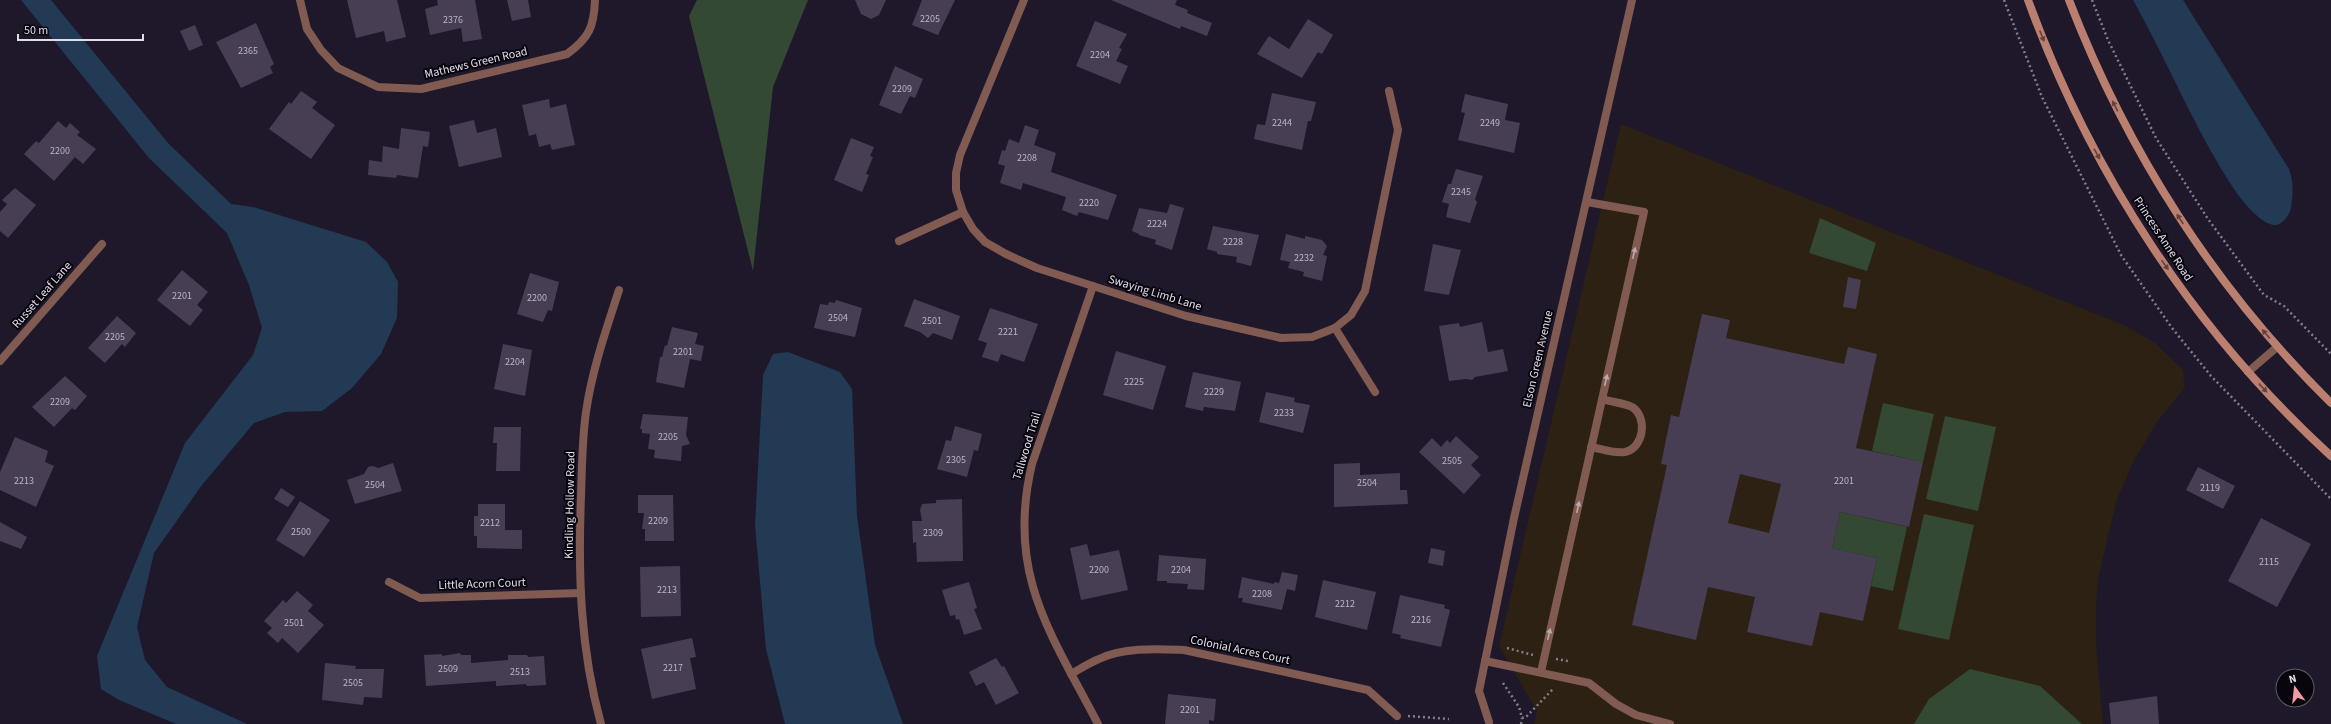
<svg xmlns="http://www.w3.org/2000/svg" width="2331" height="724" viewBox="0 0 2331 724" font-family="'Source Sans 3',sans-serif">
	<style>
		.education { fill: #2c2112 }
		.green { fill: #344934 }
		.water { fill: #223a54 }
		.building { fill: #473e53; fill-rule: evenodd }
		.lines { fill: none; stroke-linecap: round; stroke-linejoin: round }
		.path { stroke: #837e8e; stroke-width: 2.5; stroke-dasharray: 2 3; stroke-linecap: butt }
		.lane { stroke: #815b51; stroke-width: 8 }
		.street { stroke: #815b51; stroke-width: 8 }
		.secondary { stroke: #bb7f6f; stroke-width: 8 }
		.oneway { fill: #62423e }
		.oneway2 { fill: #bba9ad }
		.labels { text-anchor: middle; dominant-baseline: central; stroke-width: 4; stroke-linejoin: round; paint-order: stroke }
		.number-label { font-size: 10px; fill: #bab5c4 }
		.street-label { font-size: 12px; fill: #e1ddea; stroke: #08050d }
	</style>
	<rect width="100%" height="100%" fill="#1f182b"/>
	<path class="education" d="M1621,124L2124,325L2155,343L2182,369L2185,387L2157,422L2134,460L2117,499L2099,574L2096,606V644L2103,724H1534L1537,711L1499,646Z"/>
	<g class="green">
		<path d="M697,0H808L773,87L753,271L689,16Z"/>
		<path d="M1820,218L1876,243L1867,271L1809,253Z"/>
		<path d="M1883,403L1934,414L1923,462L1872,451Z"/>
		<path d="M1945,416L1996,427L1978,511L1926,499Z"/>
		<path d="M1840,512L1907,527L1893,591L1871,586L1877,558L1832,548Z"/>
		<path d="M1924,514L1974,525L1949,640L1898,629Z"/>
		<path d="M1970,669L2040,686L2082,724H1914L1929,699Z"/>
	</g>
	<g class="water">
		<path d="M21,0H51L168,143L231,204L253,207L366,242L387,262L398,282L397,318L381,354L352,388L322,411L285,412L254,423L202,485L154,553L137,627L145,660L167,687L247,724H176L119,700L101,689L97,656L185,443L253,355L262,328L249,285L227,233L149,158Z"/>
		<path d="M2133,0H2183L2289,169C2294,183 2293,193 2291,207C2290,214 2285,221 2279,224C2266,231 2241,200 2234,189C2195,130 2168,62 2133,0Z"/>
		<path d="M788,352L840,372L852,389L857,516L875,645L903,724H785L766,649L755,525L763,375L773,354Z"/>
	</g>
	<g class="building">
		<path d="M347,0H397L406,37L386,42L384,31L356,38Z"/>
		<path d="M437,0H475L482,39L463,42L461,28L430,35L425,9L438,5Z"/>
		<path d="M507,0H528L531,17L512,21Z"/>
		<path d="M855,0H886L879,15L871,19L861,14Z"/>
		<path d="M922,0H955L938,35L912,25Z"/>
		<path d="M1111,0H1177L1175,5L1188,10L1187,13L1212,23L1207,36L1181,26L1180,29Z"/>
		<path d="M1308,19L1333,35L1322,54L1318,52L1302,78L1257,54L1269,36L1289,49Z"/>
		<path d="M1095,21L1127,34L1119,48L1122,49L1116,61L1128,66L1120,84L1076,66Z"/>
		<path d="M256,23L274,64L270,67L273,73L241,88L216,42Z"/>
		<path d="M195,25L203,45L189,51L180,31Z"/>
		<path d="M895,66L923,79L915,98L910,96L901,114L879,105Z"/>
		<path d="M301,91L317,102L312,108L335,125L311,159L269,129L289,102L291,104Z"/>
		<path d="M1272,93L1316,102L1311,121H1308L1302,150L1254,139L1257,124L1265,125Z"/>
		<path d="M1465,94L1508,104L1505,120L1520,123L1514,153L1458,140L1465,113L1461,112Z"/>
		<path d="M549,99L550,108L566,104L575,145L552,150L550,144L539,147L536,134L529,136L522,105Z"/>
		<path d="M474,120L477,133L496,128L502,157L459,167L449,126Z"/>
		<path d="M58,121L66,128L70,123L80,132L77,135L96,149L83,164L75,157L54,181L24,154L36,141L39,143Z"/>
		<path d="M1025,125L1039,130L1034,145L1056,153L1051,172L1117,195L1108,220L1079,212L1077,216L1062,210L1066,197L1023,183L1021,190L1000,183L1005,166L998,164L1002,150L1005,151L1009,139L1019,143Z"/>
		<path d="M401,128L430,132L428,147L423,146L418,178L397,175L396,178L368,175L369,160L382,162L383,146L399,149Z"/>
		<path d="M851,138L874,147L870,156L873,157L866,174L869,175L862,192L834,180Z"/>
		<path d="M1456,169L1483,176L1475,199L1477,202L1470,223L1446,217L1449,204L1442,202L1448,184H1451Z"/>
		<path d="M15,188L36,205L8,238L0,231V212L7,204L2,200Z"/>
		<path d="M1170,204L1184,208L1172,250L1155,244L1156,240L1139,235V234L1132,231L1139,208L1167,213Z"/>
		<path d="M1213,226L1259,235L1251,266L1236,262L1237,257L1217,254V252L1207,249Z"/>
		<path d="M1286,234L1305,239V236L1322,240L1327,246L1323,255L1327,256L1322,281L1303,276L1304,272L1288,268L1290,262L1280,260Z"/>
		<path d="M1433,244L1461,250L1449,295L1424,291Z"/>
		<path d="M182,270L208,292L197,305L203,310L190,326L157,300Z"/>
		<path d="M530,273L559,282L552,311L548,310L543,322L517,314Z"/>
		<path d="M1848,277L1861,280L1856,309L1843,307Z"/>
		<path d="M914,299L960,316L952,340L933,333L928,338L920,332L904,326Z"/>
		<path d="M836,300L862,308L855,337L814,328L820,304L828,305L829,302L835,303Z"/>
		<path d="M990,308L1038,324L1024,362L1001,354L998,362L982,357L987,343L978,340Z"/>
		<path d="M1702,314L1730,320L1726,338L1844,364L1848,347L1877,354L1856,448L1923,462L1909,527L1840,512L1832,548L1877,558L1863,621L1820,612L1812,646L1747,632L1755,597L1708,587L1696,640L1632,625L1667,465L1661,464L1671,415L1679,417ZM1740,474L1781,484L1769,533L1728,523Z"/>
		<path d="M117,316L136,333L125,347L122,344L105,363L88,348Z"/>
		<path d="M1482,322L1488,352L1503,349L1508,371L1475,377L1472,380L1466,379L1449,381L1439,326L1459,323L1460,327Z"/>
		<path d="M672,327L698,333L695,344L704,346L701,361L690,359L684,388L656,382L660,357H662L665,345L667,346Z"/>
		<path d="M503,344L532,350L525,396L494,389Z"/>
		<path d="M1116,351L1166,366L1153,410L1103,395Z"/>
		<path d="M1193,372L1241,382L1235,411L1204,407L1203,411L1185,407Z"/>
		<path d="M65,376L87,396L75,410L72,408L54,427L32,407Z"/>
		<path d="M1266,392L1295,398L1294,402L1310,405L1303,433L1259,422Z"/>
		<path d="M643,414L688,417L686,435L690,444L682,446L681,461L654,458L655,450L648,449L650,434L642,433V429H640Z"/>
		<path d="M955,426L982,434L978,451L974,450L967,477L937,469L946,440L951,441Z"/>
		<path d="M494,427H521L520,471H496L497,443H493Z"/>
		<path d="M1456,436L1479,457L1471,465L1481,475L1464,494L1419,452L1432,438L1441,447L1447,440L1450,443Z"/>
		<path d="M15,437L48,451L45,462L54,466L36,507L0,490V472Z"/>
		<path d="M393,463L402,491L355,504L347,480L364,474L368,467L373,466L378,468Z"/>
		<path d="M1360,463V475L1400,473V490H1407L1408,504L1334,507V464Z"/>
		<path d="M2198,467L2235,486L2223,509L2186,490Z"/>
		<path d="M281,488L295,497L288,507L274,499Z"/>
		<path d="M638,495H673L674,541H645V529H642L644,513H638Z"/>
		<path d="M962,499L963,561L917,562L916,542L913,543L912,521H922L920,510L922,504L936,503V500Z"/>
		<path d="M300,501L330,520L304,557L276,540Z"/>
		<path d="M478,504H505V530H522V549L477,548V536H474V516H478Z"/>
		<path d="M2261,518L2311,544L2277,607L2228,581Z"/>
		<path d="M0,522L27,537L21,549L0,541Z"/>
		<path d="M1087,544L1090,556L1119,550L1128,590L1081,600L1070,548Z"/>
		<path d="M1431,548L1445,551L1443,566L1428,563Z"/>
		<path d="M1159,555L1206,559L1204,590L1187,589L1188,584L1167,583V581H1157Z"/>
		<path d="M680,566L681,616L641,617L640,567Z"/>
		<path d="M1282,572L1298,575L1295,591L1287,589L1282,610L1242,602L1243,598H1238L1242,577L1274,584V582L1279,583Z"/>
		<path d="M1323,580L1376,592L1367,630L1315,617Z"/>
		<path d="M969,582L977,608L974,609L982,629L964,635L959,619L956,620L955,615L950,616L942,590Z"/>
		<path d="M297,591L313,605L308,611L324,625L298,653L282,638L278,643L267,633L272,628L264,621L283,600L286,603Z"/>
		<path d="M1400,595L1445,605L1444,608L1450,610L1441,647L1400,638L1401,635L1392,633Z"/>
		<path d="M692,638L696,657L690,658L696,689L652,699L641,649Z"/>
		<path d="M460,653L461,655H471V663L508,660V655H527L528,657L544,656L546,685L527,686L526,684L496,686V681L426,686L424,655L442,654V656Z"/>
		<path d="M996,658L1002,667L1004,666L1019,693L996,705L984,682L976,686L969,672Z"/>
		<path d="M325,663L356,666L355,669H384L382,698L364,697L363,705L322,700Z"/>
		<path d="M1168,694L1216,699L1214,721L1209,720V724H1165Z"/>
		<path d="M2157,696L2159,724H2111L2109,703Z"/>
	</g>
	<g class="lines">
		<g class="path">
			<path d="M2004,0L2042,97L2121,255L2172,328L2211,376L2331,499"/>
			<path d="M2092,0L2108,40L2156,138L2208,219L2264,295L2284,306L2331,354"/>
			<path d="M1507,648L1533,655"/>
			<path d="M1556,659L1568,661"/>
			<path d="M1503,683L1519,707L1522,718L1526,717L1554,688"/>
			<path d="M1408,716L1449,719"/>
			<path d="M1521,724L1522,718"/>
		</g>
		<g class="lane">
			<path d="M2248,372L2277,347"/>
			<path d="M1591,447C1602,449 1614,454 1625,452C1644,448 1648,417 1632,407C1624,403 1611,402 1602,399"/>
			<path d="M1485,661L1589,683L1616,704L1636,715L1670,724"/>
			<path d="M1541,672L1644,212L1587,202"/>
		</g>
		<g class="street">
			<path d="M300,0L307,29L321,50L338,68L378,87L421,89L567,54C589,38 594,27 595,0"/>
			<path d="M1024,0L960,155L956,173V190L963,212L973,229L985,242L1006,254L1037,268L1186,316L1281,338L1312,337L1335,328L1351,315L1365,291L1398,130L1389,91"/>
			<path d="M899,241L963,212"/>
			<path d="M1093,286L1032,464C1006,573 1050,632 1098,724"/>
			<path d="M1335,328L1375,392"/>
			<path d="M0,361L102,244"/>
			<path d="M389,582L420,598L581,593"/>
			<path d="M1071,674C1080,669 1089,663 1099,659C1124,647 1157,649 1184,650L1368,690L1397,716"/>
			<path d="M1489,722L1479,691L1514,518L1632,0"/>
			<path d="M601,724C580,648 578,575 581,496C582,468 582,440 586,412C592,370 606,330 619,290"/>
		</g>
		<g class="secondary">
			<path d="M2028,0C2091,173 2195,332 2331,456"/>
			<path d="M2069,0C2127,151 2215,289 2331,403"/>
		</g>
	</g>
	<defs><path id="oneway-solid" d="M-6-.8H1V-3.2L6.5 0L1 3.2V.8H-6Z"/></defs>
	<g class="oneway">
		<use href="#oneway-solid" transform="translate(2042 36) rotate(68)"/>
		<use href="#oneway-solid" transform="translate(2115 106) rotate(-117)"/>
		<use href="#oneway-solid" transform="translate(2097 154) rotate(61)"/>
		<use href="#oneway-solid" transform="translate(2180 219) rotate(-123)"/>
		<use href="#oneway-solid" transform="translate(2165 265) rotate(55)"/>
		<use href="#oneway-solid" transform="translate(2266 334) rotate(-131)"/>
		<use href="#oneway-solid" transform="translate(2263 388) rotate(47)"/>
	</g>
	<g class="oneway2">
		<use href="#oneway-solid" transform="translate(1634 253) rotate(-77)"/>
		<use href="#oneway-solid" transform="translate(1606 380) rotate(-77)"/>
		<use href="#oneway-solid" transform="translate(1578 507) rotate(-77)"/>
		<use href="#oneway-solid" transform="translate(1549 634) rotate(-77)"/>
	</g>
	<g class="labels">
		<g class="number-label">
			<text x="930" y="19">2205</text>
			<text x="453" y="20">2376</text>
			<text x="248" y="51">2365</text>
			<text x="1100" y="55">2204</text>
			<text x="902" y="89">2209</text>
			<text x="1282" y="123">2244</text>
			<text x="1490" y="123">2249</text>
			<text x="60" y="151">2200</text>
			<text x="1027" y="158">2208</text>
			<text x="1461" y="192">2245</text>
			<text x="1089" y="203">2220</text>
			<text x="1157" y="224">2224</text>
			<text x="1233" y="242">2228</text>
			<text x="1304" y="258">2232</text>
			<text x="182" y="296">2201</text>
			<text x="537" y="298">2200</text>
			<text x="838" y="318">2504</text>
			<text x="932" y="321">2501</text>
			<text x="1008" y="332">2221</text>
			<text x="115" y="337">2205</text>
			<text x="683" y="352">2201</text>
			<text x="515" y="362">2204</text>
			<text x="1134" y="382">2225</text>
			<text x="1214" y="392">2229</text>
			<text x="60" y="402">2209</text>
			<text x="1284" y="413">2233</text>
			<text x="668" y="437">2205</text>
			<text x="956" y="460">2305</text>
			<text x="1452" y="461">2505</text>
			<text x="24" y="481">2213</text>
			<text x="1844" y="481">2201</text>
			<text x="1367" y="483">2504</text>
			<text x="375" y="485">2504</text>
			<text x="2210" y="488">2119</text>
			<text x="658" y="521">2209</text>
			<text x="490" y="523">2212</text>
			<text x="301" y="532">2500</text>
			<text x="933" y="533">2309</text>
			<text x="2269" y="562">2115</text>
			<text x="1099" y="570">2200</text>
			<text x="1181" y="570">2204</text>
			<text x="667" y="590">2213</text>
			<text x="1262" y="594">2208</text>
			<text x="1345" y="604">2212</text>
			<text x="1421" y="620">2216</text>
			<text x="294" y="623">2501</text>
			<text x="673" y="668">2217</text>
			<text x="448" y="669">2509</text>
			<text x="520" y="672">2513</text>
			<text x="353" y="683">2505</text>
			<text x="1190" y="710">2201</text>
		</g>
		<g class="street-label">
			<text transform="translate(476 63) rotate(-13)">Mathews Green Road</text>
			<text transform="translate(2163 239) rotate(57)">Princess Anne Road</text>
			<text transform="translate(1155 293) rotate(17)">Swaying Limb Lane</text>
			<text transform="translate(42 295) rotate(-49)">Russet Leaf Lane</text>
			<text transform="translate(1538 359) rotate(-77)">Elson Green Avenue</text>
			<text transform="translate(1027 446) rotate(-73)">Tallwood Trail</text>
			<text transform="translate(570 505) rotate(-89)">Kindling Hollow Road</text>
			<text transform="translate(482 584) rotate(-2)">Little Acorn Court</text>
			<text transform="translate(1240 650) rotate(12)">Colonial Acres Court</text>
		</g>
	</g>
	<g transform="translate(2295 688) rotate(345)"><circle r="19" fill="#08050d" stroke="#5f5b65"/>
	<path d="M0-3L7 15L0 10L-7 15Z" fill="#f39aa7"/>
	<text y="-6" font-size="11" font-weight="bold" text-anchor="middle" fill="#e1ddea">N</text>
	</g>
	<path d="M18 34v6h125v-6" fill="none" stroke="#e1ddea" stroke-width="2"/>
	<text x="24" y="34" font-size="12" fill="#e1ddea" stroke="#08050d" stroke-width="3" paint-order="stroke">50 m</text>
</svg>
